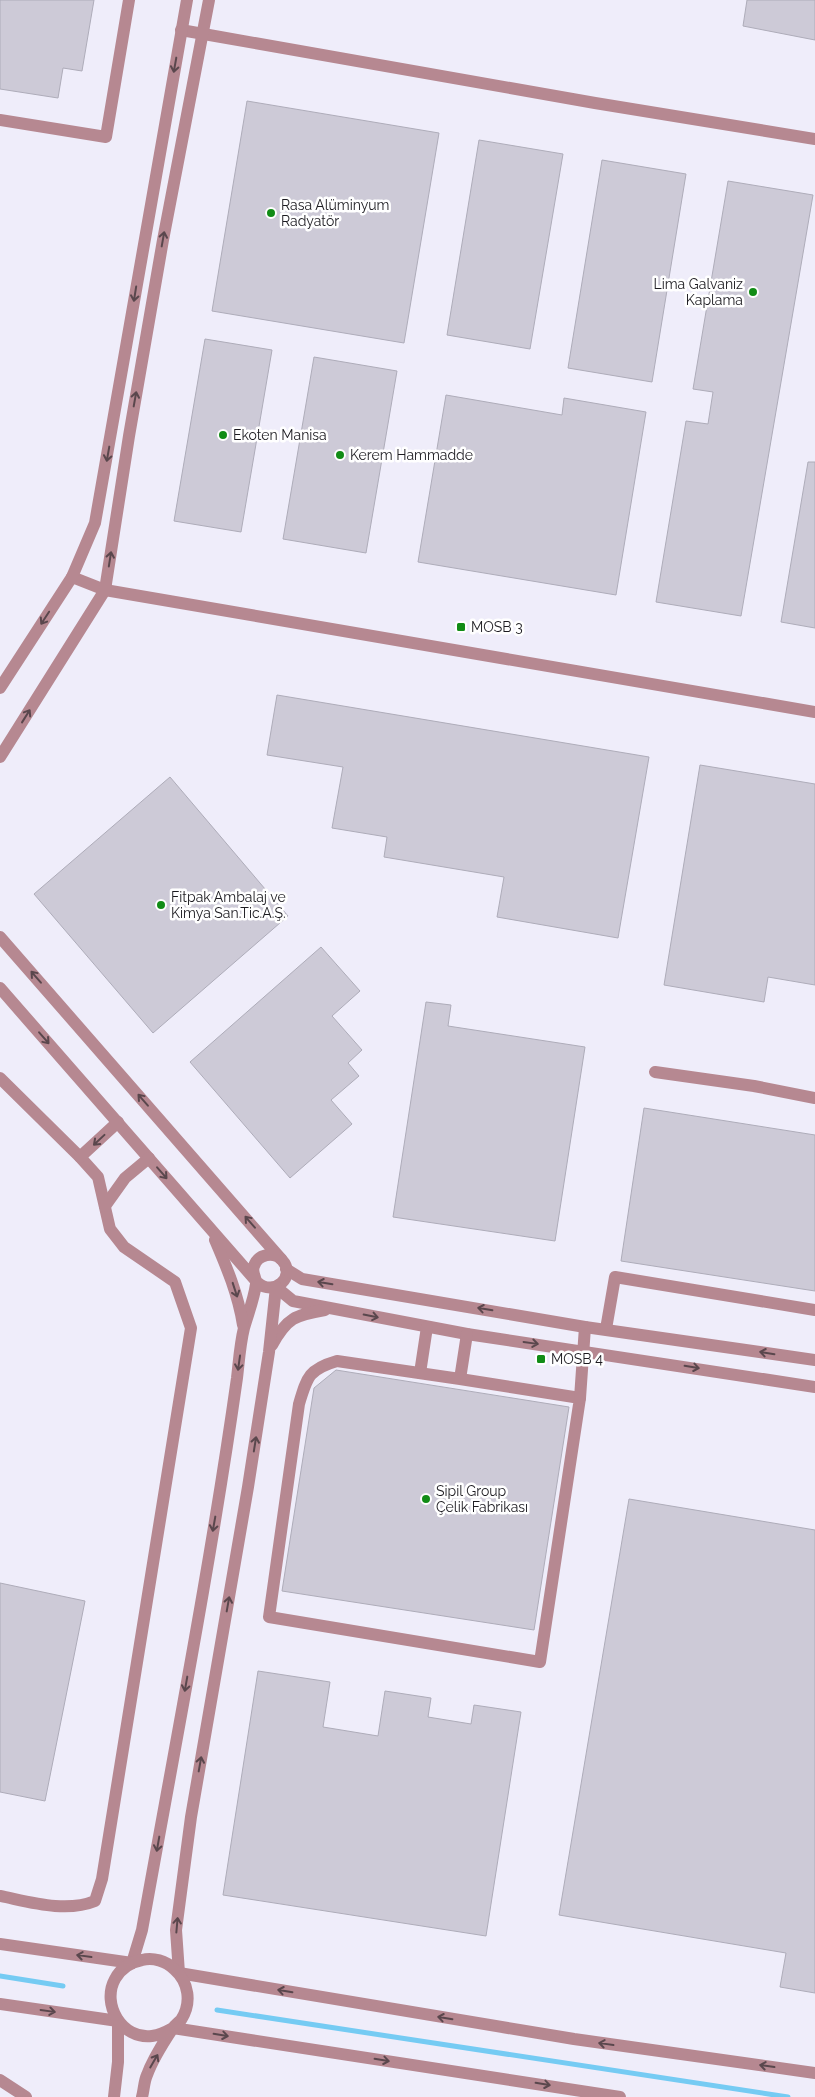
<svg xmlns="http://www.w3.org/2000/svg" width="815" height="2097" viewBox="0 0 815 2097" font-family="Raleway,sans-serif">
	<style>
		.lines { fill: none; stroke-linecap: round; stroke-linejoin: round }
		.stream { stroke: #75cbf3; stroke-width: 5 }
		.building { fill: #cdcad7; stroke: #aeacb9 }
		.minor { stroke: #b68891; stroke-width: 12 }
		.oneway { stroke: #5a474d }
		.poi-dot { fill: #118c16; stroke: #fff; stroke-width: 2 }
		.labels { text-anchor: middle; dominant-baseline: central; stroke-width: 5; stroke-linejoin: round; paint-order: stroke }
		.poi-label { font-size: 14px; fill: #1c1b20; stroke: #fff; text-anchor: start }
	</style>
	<rect width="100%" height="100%" fill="#efedfa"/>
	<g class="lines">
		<g class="stream">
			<path d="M0,1976L63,1986"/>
			<path d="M217,2010L788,2097"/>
		</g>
	</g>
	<g class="building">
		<path d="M0,0H94L82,71L63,68L58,98L0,89Z"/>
		<path d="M747,0H815V40L743,26Z"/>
		<path d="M247,101L439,133L404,343L212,311Z"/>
		<path d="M479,140L563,154L530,349L447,335Z"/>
		<path d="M602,160L686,174L652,382L568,368Z"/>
		<path d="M728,181L813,195L741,616L656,602L686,421L708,424L713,392L693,389Z"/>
		<path d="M205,339L272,350L241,532L174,521Z"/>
		<path d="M314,357L397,371L366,553L283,539Z"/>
		<path d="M446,395L562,415L564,398L646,412L616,595L418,562Z"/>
		<path d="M808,462H815V628L781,622Z"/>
		<path d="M277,695L649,757L618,938L497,917L504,877L384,857L387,837L332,828L343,767L267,755Z"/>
		<path d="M700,765L815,784V985L768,977L764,1002L664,985Z"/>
		<path d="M170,777L288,916L153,1033L34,894Z"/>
		<path d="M321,947L360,991L332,1016L362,1050L348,1063L359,1076L331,1100L352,1124L290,1178L190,1062Z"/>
		<path d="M426,1002L451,1005L448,1026L585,1047L555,1241L393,1217Z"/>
		<path d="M644,1108L815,1135V1291L621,1261Z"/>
		<path d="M336,1370L569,1407L534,1630L282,1591L314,1388Z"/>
		<path d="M629,1499L815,1530V1993L780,1987L786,1953L559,1915Z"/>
		<path d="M0,1583L85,1601L45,1801L0,1792Z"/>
		<path d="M258,1671L330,1682L323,1727L378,1736L385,1691L431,1698L428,1717L471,1724L474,1705L521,1712L486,1936L223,1895Z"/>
	</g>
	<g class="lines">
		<g class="minor">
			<path d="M181,30L595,103L815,139"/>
			<path d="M0,120L106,137L129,0"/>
			<path d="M72,577L105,590L815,712"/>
			<path d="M0,688L72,577L95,523L187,0"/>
			<path d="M0,757L105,590L129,436L163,240L209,0"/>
			<path d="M0,937L281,1259"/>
			<path d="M0,988L257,1282C274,1298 297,1276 282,1260C274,1251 258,1254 254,1266C251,1273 257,1278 256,1284C254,1299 248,1314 244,1328C240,1344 239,1361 237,1378C211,1562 175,1746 142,1930L132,1963"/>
			<path d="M655,1072L754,1086L815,1098"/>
			<path d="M0,1078L80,1157L98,1177L110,1229L124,1247L175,1282L191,1328L102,1879L95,1901C66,1913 30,1902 0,1896"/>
			<path d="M80,1157L118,1122"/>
			<path d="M105,1206L125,1178L149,1158"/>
			<path d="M215,1240C227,1268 238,1294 243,1325"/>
			<path d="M286,1269L302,1279L585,1327L815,1360"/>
			<path d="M276,1287L293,1301L467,1334L815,1387"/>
			<path d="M606,1329L615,1277L815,1310"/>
			<path d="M272,1345C287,1318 295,1315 325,1310"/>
			<path d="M420,1373L427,1327"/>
			<path d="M460,1379L337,1361C309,1369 307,1377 299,1404L269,1617L540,1662L580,1398L460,1379L467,1334"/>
			<path d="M580,1398L585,1327"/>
			<path d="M0,1944L132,1963"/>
			<path d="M179,1973L176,1930L191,1817L248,1487L269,1352L276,1287"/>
			<path d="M179,1973L574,2039L815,2073"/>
			<path d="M0,2004L118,2021"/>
			<path d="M0,2080L26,2097"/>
			<path d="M114,2097L118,2062V2021"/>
			<path d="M142,2097C144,2090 144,2081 147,2075C152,2061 165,2040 173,2028C175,2025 178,2023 181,2020C192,2003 189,1982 174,1969C166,1961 153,1957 142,1960C131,1962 121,1968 115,1979C101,2004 122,2040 152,2036C160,2035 166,2032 173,2028L620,2097"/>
		</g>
	</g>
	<defs><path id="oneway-shaft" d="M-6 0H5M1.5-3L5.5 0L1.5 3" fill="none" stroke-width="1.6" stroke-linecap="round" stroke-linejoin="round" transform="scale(1.25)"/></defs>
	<g class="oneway">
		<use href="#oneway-shaft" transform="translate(175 65) rotate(100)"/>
		<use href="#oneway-shaft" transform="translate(163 239) rotate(-80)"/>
		<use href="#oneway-shaft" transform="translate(135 294) rotate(99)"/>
		<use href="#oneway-shaft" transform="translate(135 399) rotate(-80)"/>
		<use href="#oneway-shaft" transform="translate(108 454) rotate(100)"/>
		<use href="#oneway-shaft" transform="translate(110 559) rotate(-81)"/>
		<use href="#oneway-shaft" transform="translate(45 618) rotate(123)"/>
		<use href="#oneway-shaft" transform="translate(26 716) rotate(-58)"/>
		<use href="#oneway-shaft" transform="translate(36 977) rotate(-131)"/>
		<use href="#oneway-shaft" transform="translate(44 1038) rotate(49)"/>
		<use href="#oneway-shaft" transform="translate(143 1100) rotate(-131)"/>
		<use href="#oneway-shaft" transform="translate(99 1140) rotate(137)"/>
		<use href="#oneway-shaft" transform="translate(162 1173) rotate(49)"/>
		<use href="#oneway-shaft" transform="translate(250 1222) rotate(-131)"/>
		<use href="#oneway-shaft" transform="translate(325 1283) rotate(-171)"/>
		<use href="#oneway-shaft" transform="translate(235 1290) rotate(72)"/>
		<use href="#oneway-shaft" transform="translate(485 1309) rotate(-171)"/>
		<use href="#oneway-shaft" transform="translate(371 1316) rotate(11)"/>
		<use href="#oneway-shaft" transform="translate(531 1343) rotate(8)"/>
		<use href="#oneway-shaft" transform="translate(767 1353) rotate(-171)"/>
		<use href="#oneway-shaft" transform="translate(239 1363) rotate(98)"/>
		<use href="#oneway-shaft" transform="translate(692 1367) rotate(9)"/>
		<use href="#oneway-shaft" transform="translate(255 1444) rotate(-81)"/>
		<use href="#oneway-shaft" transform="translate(214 1524) rotate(100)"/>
		<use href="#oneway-shaft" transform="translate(228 1604) rotate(-80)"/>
		<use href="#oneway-shaft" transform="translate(186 1684) rotate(100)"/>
		<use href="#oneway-shaft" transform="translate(200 1764) rotate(-80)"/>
		<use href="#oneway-shaft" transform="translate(158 1844) rotate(100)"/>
		<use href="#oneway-shaft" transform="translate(177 1925) rotate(-85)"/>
		<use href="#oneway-shaft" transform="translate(84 1956) rotate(-172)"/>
		<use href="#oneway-shaft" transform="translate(285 1991) rotate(-171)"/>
		<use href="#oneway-shaft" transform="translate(48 2011) rotate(8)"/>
		<use href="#oneway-shaft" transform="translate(445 2018) rotate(-171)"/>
		<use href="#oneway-shaft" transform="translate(221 2035) rotate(9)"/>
		<use href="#oneway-shaft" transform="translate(606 2044) rotate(-172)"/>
		<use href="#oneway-shaft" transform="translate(382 2060) rotate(9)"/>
		<use href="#oneway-shaft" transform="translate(154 2061) rotate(-60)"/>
		<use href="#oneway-shaft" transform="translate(767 2066) rotate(-172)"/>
		<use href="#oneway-shaft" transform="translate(543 2084) rotate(9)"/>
	</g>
	<g class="poi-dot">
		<circle cx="271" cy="213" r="5"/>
		<circle cx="753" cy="292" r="5"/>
		<circle cx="223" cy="435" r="5"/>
		<circle cx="340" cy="455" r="5"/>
		<rect x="456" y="622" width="10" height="10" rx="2.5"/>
		<circle cx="161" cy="905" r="5"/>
		<rect x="536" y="1354" width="10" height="10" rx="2.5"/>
		<circle cx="426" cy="1499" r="5"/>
	</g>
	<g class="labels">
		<g class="poi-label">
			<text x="281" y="205">Rasa Alüminyum<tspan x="281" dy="16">Radyatör</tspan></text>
			<text x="743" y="284" text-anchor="end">Lima Galvaniz<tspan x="743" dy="16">Kaplama</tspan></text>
			<text x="233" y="435">Ekoten Manisa</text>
			<text x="350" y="455">Kerem Hammadde</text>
			<text x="471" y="627">MOSB 3</text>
			<text x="171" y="897">Fitpak Ambalaj ve<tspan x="171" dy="16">Kimya San.Tic.A.Ş.</tspan></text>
			<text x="551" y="1359">MOSB 4</text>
			<text x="436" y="1491">Sipil Group<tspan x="436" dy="16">Çelik Fabrikası</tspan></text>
		</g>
	</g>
</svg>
